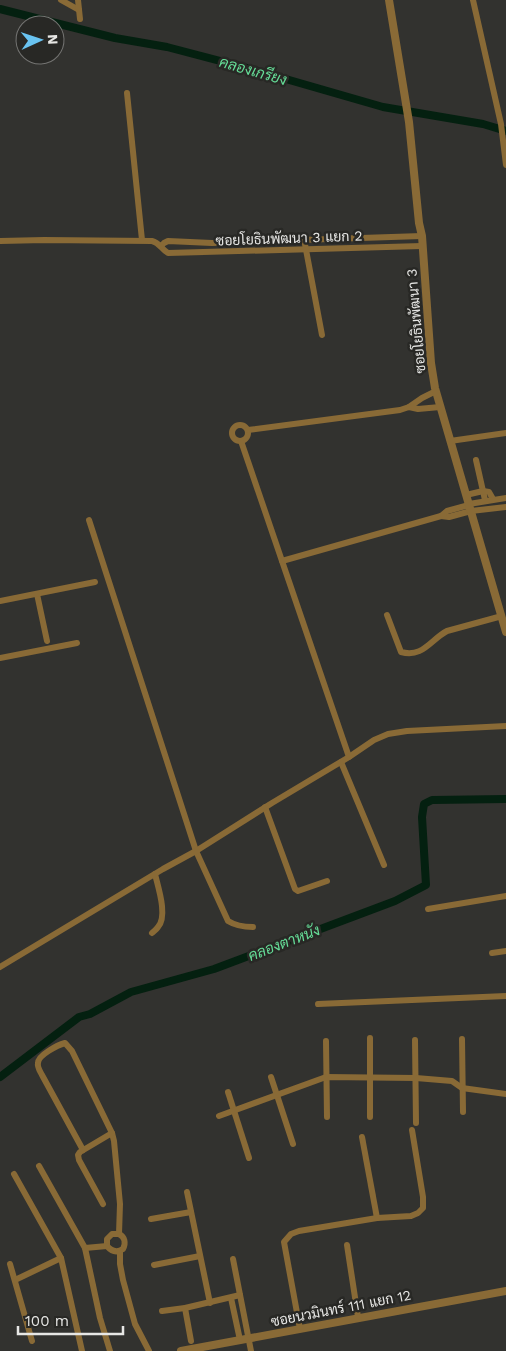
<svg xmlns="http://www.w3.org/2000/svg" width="506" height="1351" viewBox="0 0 506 1351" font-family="'Work Sans',Sarabun,sans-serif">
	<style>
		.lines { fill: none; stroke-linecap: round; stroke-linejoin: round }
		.canal { stroke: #042010; stroke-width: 8 }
		.minor { stroke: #896a36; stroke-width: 6 }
		.tertiary { stroke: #896a36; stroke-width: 8 }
		.labels { text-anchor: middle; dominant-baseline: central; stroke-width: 5; stroke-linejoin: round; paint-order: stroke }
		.street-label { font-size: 14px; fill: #e7e7e5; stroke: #282825 }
		.water-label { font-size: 15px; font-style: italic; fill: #65dc97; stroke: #282825 }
	</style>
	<rect width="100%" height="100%" fill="#32322f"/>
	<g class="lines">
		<g class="canal">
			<path d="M0,9L115,38L167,47L258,71L383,107L483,124L506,131"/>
			<path d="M0,1077L79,1017L90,1014L131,992L214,969L395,901L426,885L422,817L424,804L432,800L506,799"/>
		</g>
		<g class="minor">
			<path d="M61,0L79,10"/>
			<path d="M78,0L80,19"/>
			<path d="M473,0L501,124L506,165"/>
			<path d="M127,93L142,240"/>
			<path d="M304,239L322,335"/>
			<path d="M0,241L44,240L152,241C160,243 161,249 168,253L422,246"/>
			<path d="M161,246L164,243L168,241L212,243L422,236"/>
			<path d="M409,407L422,398L436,391"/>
			<circle cx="240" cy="433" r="8"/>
			<path d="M248,430L400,410L409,407L418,409L440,407"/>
			<path d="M241,441L349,757"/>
			<path d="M450,441L506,433"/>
			<path d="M476,460L485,500"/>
			<path d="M466,495L483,491L489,492L493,499"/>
			<path d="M469,504L506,498"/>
			<path d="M441,516L449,517L471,511L506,507"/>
			<path d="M89,520L196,851L228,921C236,926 244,927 253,927"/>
			<path d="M282,561L441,516L447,511L469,505"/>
			<path d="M37,594L47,641"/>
			<path d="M0,601L95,582"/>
			<path d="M387,615L401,652C423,658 430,640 447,631L502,616"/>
			<path d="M0,658L77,643"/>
			<path d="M341,762L384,865"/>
			<path d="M265,807L295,889L298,891L327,881"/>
			<path d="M428,909L506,896"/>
			<path d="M152,933C154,931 156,930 158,927C168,916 158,887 155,874"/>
			<path d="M492,953L506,951"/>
			<path d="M0,967L163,869L196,851L272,803L349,757L374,740L388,734L407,731L506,726"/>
			<path d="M318,1004L506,996"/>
			<path d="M462,1039L463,1112"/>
			<path d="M415,1040L416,1123"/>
			<path d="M326,1041L327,1117"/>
			<path d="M271,1077L293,1144"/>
			<path d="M228,1092L249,1158"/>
			<path d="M219,1116L326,1077L416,1078L452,1081L462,1088L506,1094"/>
			<path d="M370,1117V1038"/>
			<path d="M362,1137L377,1218"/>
			<path d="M83,1150L42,1075C40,1071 37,1067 38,1063C38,1055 58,1045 65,1043L72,1051L112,1133L114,1141L120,1204L119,1234C125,1237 126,1243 123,1249C117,1253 112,1252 107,1246V1239L112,1234H119"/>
			<path d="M39,1166L85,1248L100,1318L110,1351"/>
			<path d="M14,1174L61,1258L82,1351"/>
			<path d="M187,1192L210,1303"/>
			<path d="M103,1204L79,1160L78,1155L80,1152L112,1133"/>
			<path d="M151,1219L191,1212"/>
			<path d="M347,1245L358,1317"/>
			<path d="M85,1248L107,1246"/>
			<path d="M120,1251V1264L123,1280L135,1324L149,1351"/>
			<path d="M233,1259L251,1351"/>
			<path d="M10,1264L32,1341"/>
			<path d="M154,1265L200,1256"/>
			<path d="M15,1280L61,1258"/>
			<path d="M231,1298L240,1340"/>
			<path d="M185,1308L191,1341"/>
			<path d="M162,1311L185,1308L240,1295"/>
			<path d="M300,1329L284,1242L291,1234L299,1231L377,1218L411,1216L418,1213L423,1208V1197L412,1130"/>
		</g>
		<g class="tertiary">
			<path d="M389,0L409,122L419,223L422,236L431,363L435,388L506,632"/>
			<path d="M181,1351L506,1291"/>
		</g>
	</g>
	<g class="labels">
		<g class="street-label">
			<text transform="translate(289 238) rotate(-2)">ซอยโยธินพัฒนา 3 แยก 2</text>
			<text transform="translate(416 321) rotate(-95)">ซอยโยธินพัฒนา 3</text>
			<text transform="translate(341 1308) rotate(-11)">ซอยนวมินทร์ 111 แยก 12</text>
		</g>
		<g class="water-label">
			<text transform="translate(253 71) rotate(16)">คลองเกรียง</text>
			<text transform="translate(284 943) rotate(-21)">คลองตาหนัง</text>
		</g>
	</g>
	<g transform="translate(40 40) rotate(87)"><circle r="24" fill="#282825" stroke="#747472"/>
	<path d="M0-4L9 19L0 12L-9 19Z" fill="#69c3f1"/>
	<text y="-8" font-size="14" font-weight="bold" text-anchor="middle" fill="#e7e7e5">N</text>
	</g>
	<path d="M18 1326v8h105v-8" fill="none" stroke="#e7e7e5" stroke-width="2.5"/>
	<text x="25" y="1326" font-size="15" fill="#e7e7e5" stroke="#282825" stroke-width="4" paint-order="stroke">100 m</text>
</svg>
